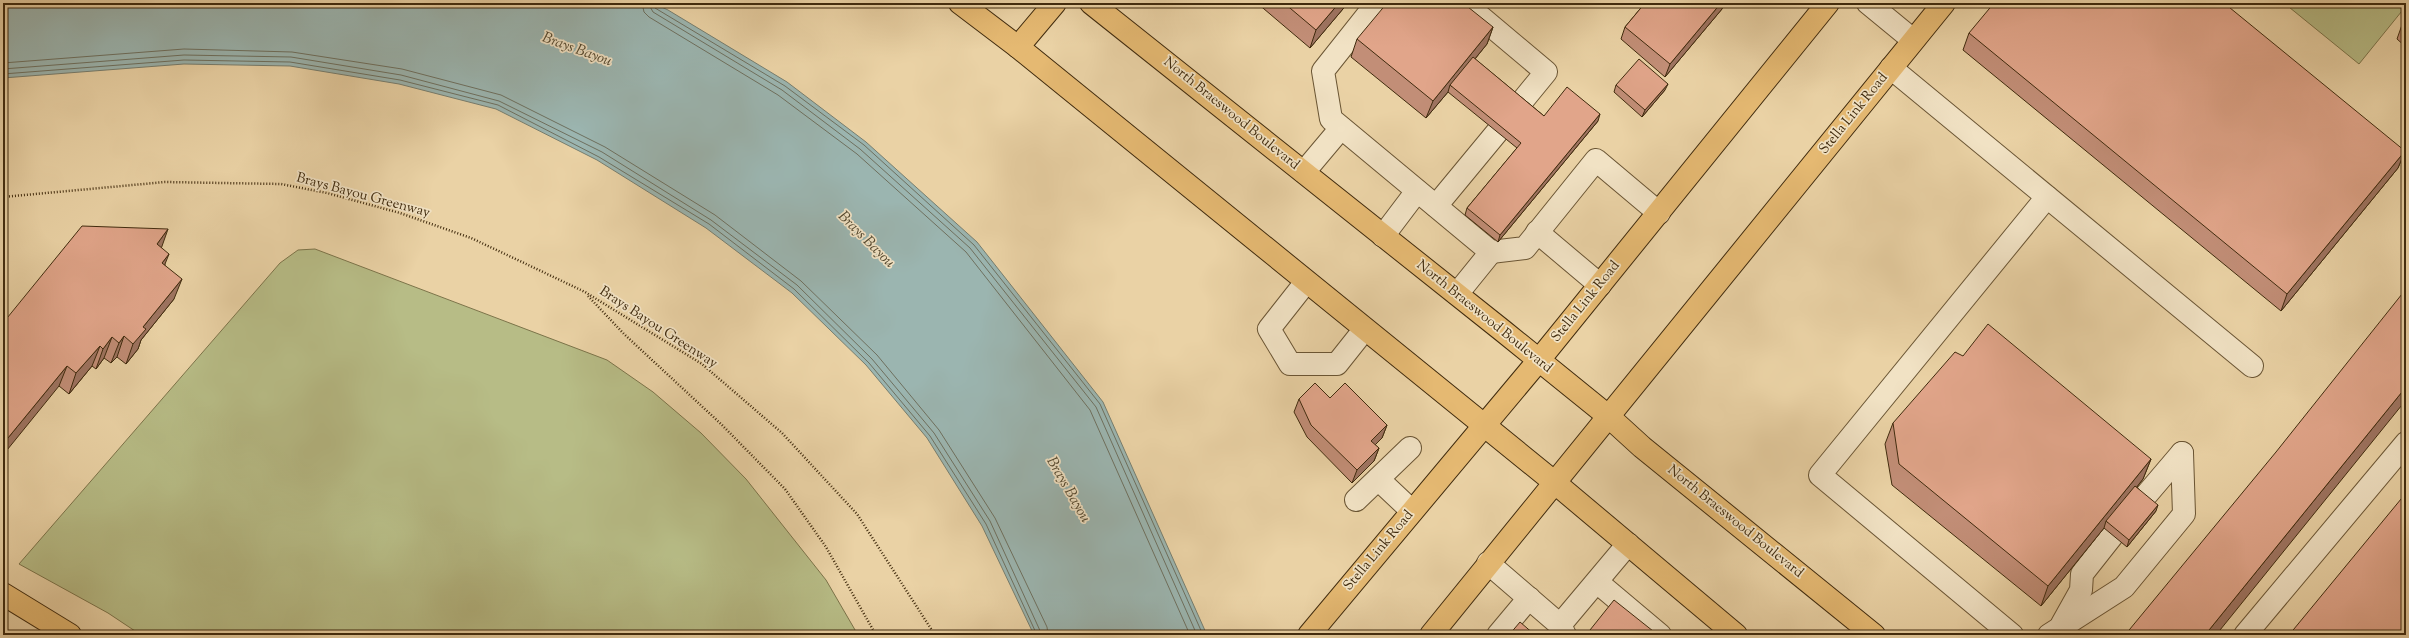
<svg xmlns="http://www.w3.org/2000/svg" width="2409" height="638" viewBox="0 0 2409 638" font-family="'Sorts Mill Goudy',serif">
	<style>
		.green { fill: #b7bc86; stroke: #7c744a }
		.water { fill: #9bb5b0; stroke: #777e6f }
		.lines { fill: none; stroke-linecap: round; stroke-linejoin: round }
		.shore { stroke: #6e705f; stroke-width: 1 }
		.minor-casing { stroke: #6a5534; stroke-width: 24 }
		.major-casing { stroke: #402b0e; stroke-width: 24 }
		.path { stroke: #402b0e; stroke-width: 2.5; stroke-dasharray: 1 2; stroke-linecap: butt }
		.minor { stroke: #f1e2c4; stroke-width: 22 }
		.major { stroke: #e5b972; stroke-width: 22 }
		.wall { fill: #c28e77; stroke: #402b0e }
		.shaded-wall { fill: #9e7461; stroke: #402b0e }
		.building { fill: #e1a58a; stroke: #402b0e }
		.labels { text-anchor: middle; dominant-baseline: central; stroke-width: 3.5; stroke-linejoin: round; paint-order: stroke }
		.street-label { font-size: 14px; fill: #402b0e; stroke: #f1e2c4 }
		.water-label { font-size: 15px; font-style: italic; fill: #52472e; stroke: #f1e2c4 }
	</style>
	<rect width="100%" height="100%" fill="#ead2a5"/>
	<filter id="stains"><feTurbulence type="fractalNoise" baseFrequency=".005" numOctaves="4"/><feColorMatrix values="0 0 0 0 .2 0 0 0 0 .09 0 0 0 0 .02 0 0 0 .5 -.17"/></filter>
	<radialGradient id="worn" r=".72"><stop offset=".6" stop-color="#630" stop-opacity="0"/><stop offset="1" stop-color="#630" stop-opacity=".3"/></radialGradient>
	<g class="green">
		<path d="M2284,3H2406V6L2359,64Z"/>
		<path d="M315,249L607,360L653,392L701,433L746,479L826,580L858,635H141L108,613L19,564L280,263L298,250Z"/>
	</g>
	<path class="water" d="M3,3H653L668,10L787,82L866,142L977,242L1103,402L1207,635H1034L982,526L927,438L866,365L792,293L706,228L597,160L496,109L399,84L290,66L184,64L3,78Z"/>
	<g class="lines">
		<g class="shore">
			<path d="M642,3L644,12L649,17L778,95L857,154L966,252L1090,410L1190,635"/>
			<path d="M648,3L653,12L782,90L860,149L970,248L1096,407L1197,635"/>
			<path d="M653,3L655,8L785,86L864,145L974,245L1100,404L1203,635"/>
			<path d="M3,63L184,49L292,52L402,69L501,95L605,147L715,215L801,281L877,355L939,430L995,518L1047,627L1048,635"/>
			<path d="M3,69L184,55L291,57L401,75L499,101L602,152L711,220L797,285L872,359L934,433L990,521L1042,635"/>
			<path d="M3,74L184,60L290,62L400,80L498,105L599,157L709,224L794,289L869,363L930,436L986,524L1037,635"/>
		</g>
		<defs>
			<g id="minor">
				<path d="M1377,3L1323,71L1331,119L1491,252L1525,248L1596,160L1659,213"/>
				<path d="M1464,3L1546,72L1519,105"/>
				<path d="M1868,3L1913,40"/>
				<path d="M1891,68L2252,366"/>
				<path d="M1304,172L1341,128"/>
				<path d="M1436,206L1498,131"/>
				<path d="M1537,232L1600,285"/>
				<path d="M1383,236L1417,191"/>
				<path d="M1306,282L1269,329L1290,364H1337L1364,330"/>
				<path d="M1457,294L1491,252"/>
				<path d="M1378,479L1412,511"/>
				<path d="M1356,500L1410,448"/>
				<path d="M2142,500L2182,453"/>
				<path d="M1488,563L1560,625L1565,635"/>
				<path d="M1597,582L1660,635"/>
				<path d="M2062,624L2081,590L2082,574L2112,536"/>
				<path d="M1560,625L1628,544"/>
				<path d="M1498,635L1529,598"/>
				<path d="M2012,635L1820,475L2047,197"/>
				<path d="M2049,635L2124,587L2184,514L2182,453"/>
				<path d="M2245,635L2406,443"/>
			</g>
			<g id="major">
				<path d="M960,3L1018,47L1554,482L1736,635"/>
				<path d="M1091,3L1503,331L1608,416L1642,447L1874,635"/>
				<path d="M1018,47L1055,3"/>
				<path d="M3,594L70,635"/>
				<path d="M1309,635L1539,360L1828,3"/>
				<path d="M1431,635L1944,3"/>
			</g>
		</defs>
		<use href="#minor" class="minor-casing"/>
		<use href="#major" class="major-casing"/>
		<g class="path">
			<path d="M3,197L165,182L281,184L327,193L400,213L471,238L522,262L585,292L702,364L782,433L857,514L935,635"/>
			<path d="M588,296L624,334L721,424L785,489L826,547L876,635"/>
		</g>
		<use href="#minor" class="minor"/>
		<use href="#major" class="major"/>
	</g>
	<g class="wall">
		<path d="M1257,3H1348L1310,48Z"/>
		<path d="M1645,3H1724L1722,9L1665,77L1621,39L1625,27Z"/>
		<path d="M2406,18V47L2397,39L2403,22Z"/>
		<path d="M1493,27L1487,44L1475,59L1544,116L1598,121L1498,242L1465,215L1467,208L1517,148L1448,92L1426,118L1351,57L1357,39Z"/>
		<path d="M1969,33L2405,151L2398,168L2281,311L1963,50Z"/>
		<path d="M1616,85L1665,90L1642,117L1614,92Z"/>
		<path d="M161,248L165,265L174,299L141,340L138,349L126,364L117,357L111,363L104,358L96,369L92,366L69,394L59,386L3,323Z"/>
		<path d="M1330,398L1387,425L1382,438L1375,445L1379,448L1374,461L1352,483L1307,437L1294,412L1299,399Z"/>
		<path d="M1893,423L2151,459L2143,479L2137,487L2156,511L2127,547L2104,528L2041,606L1892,485L1885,444Z"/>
	</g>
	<g class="shaded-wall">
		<path d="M1339,3H1348L1310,48L1316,30Z"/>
		<path d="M1721,3H1724L1722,9L1665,77L1670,64Z"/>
		<path d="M1493,27L1487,44L1452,87L1450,85L1448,92L1426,118L1433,101Z"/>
		<path d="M1668,84L1665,90L1642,117L1645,110Z"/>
		<path d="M1600,114L1598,121L1498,242L1500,235Z"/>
		<path d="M2405,151L2398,168L2281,311L2287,294Z"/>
		<path d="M168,229L161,249L157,244Z"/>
		<path d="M169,254L161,274L162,263Z"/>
		<path d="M182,279L174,299L141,340L138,349L126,364L133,344L143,327Z"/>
		<path d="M124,336L117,357L111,363L119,343Z"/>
		<path d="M112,337L104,358L96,369L103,349Z"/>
		<path d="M100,346L92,366L69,394L76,373Z"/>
		<path d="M67,366L59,386L3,455V444Z"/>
		<path d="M2406,387V400L2216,635H2205Z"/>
		<path d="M1387,425L1382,438L1366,454L1371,441Z"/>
		<path d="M1379,448L1374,461L1352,483L1357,470Z"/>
		<path d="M2151,459L2143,479L2108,523L2106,521L2104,528L2041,606L2048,586Z"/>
		<path d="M2158,505L2156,511L2127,547L2129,540Z"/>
	</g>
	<g class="building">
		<path d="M1284,3H1339L1316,30Z"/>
		<path d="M1387,3H1463L1493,27L1433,101L1357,39Z"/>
		<path d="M1645,3H1721L1670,64L1625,27Z"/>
		<path d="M1994,3H2224L2405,151L2287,294L1969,33Z"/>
		<path d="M2406,18V24L2403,22Z"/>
		<path d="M1473,57L1544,116L1567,87L1600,114L1500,235L1467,208L1521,143L1450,85Z"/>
		<path d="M1639,59L1668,84L1645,110L1616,85Z"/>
		<path d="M82,226L168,229L157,244L169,254L162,263L182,279L143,327L146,329L133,344L124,336L119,343L112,337L103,349L100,346L76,373L67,366L3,444V323Z"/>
		<path d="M2406,289V387L2205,635H2125L2276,452Z"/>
		<path d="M1988,324L2151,459L2048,586L1899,464L1893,423L1955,352L1963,356Z"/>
		<path d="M1315,383L1330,398L1345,383L1387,425L1371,441L1379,448L1357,470L1311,425L1299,399Z"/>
		<path d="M2135,486L2158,505L2129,540L2106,521Z"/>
		<path d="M2406,493V635H2289Z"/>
		<path d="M1614,600L1658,635H1586Z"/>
		<path d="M1520,622L1535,635H1509Z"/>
	</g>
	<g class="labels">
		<g class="street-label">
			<text transform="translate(1231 114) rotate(39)">North Braeswood Boulevard</text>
			<text transform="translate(1854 114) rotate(-51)">Stella Link Road</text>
			<text transform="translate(363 196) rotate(15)">Brays Bayou Greenway</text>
			<text transform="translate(1586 302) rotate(-51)">Stella Link Road</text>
			<text transform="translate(1484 317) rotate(39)">North Braeswood Boulevard</text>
			<text transform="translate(658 328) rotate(33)">Brays Bayou Greenway</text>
			<text transform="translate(1735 522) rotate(39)">North Braeswood Boulevard</text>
			<text transform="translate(1379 551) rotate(-50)">Stella Link Road</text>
		</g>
		<g class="water-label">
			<text transform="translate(577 50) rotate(20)">Brays Bayou</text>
			<text transform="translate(866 240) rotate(45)">Brays Bayou</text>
			<text transform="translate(1068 490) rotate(60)">Brays Bayou</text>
		</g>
	</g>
	<rect width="2409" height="638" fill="none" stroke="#ead2a5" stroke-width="16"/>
	<rect x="4" y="4" width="2401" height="630" fill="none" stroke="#402b0e" stroke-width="2"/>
	<rect x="8" y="8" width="2393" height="622" fill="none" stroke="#402b0e"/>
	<rect width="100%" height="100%" filter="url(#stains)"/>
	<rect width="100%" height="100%" fill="url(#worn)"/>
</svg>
